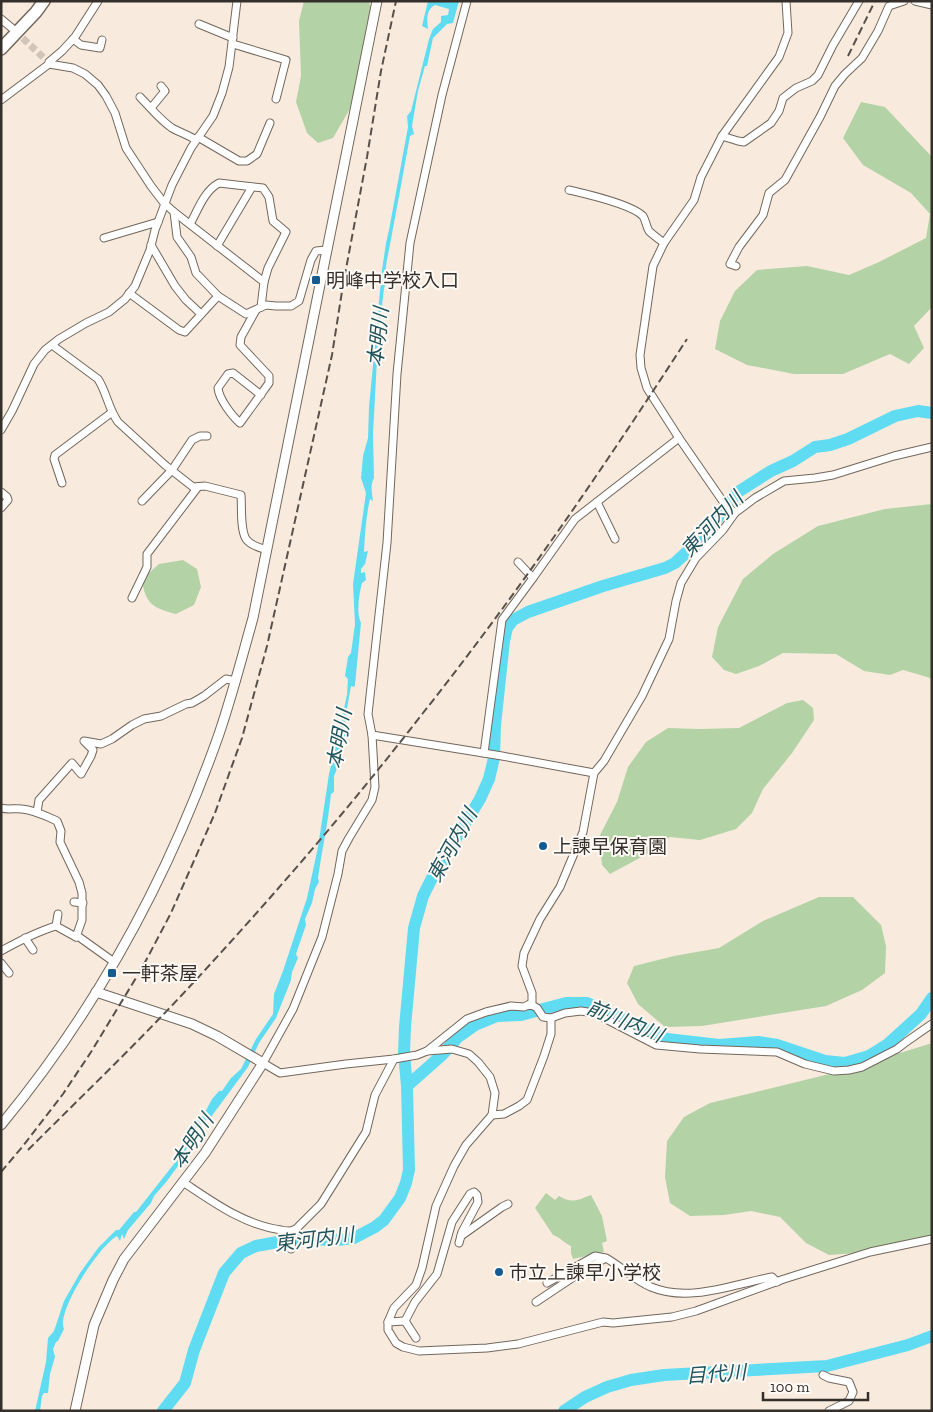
<svg xmlns="http://www.w3.org/2000/svg" width="933" height="1412" viewBox="0 0 933 1412" font-family="'Zilla Slab','Noto Sans JP',serif">
	<style>
		.green { fill: #b3d2a6 }
		.water { fill: #60dcf2 }
		.lines { fill: none; stroke-linecap: round; stroke-linejoin: round }
		.river { stroke: #60dcf2; stroke-width: 12 }
		.minor-tunnel { stroke: #d1c5ba; stroke-width: 7; stroke-dasharray: 7 3.5; stroke-linecap: butt }
		.minor-casing { stroke: #72675c; stroke-width: 9 }
		.tertiary-casing { stroke: #72675c; stroke-width: 11 }
		.trunk-casing { stroke: #72675c; stroke-width: 14 }
		.minor { stroke: #fff; stroke-width: 7 }
		.tertiary { stroke: #fff; stroke-width: 9 }
		.trunk { stroke: #fff; stroke-width: 11 }
		.rail { stroke: #58514b; stroke-width: 2; stroke-dasharray: 8 4; stroke-linecap: butt }
		.poi-dot { fill: #165b8f; stroke: #fffaf5; stroke-width: 2 }
		.labels { text-anchor: middle; dominant-baseline: central; stroke-width: 4; stroke-linejoin: round; paint-order: stroke }
		.poi-label { font-size: 19px; fill: #342f2a; stroke: #fffaf5; text-anchor: start }
		.water-label { font-size: 20px; font-style: italic; fill: #1f545d; stroke: #fffaf5 }
	</style>
	<rect width="100%" height="100%" fill="#f8ebde"/>
	<g class="green">
		<path d="M304,1H369L372,15L355,100L333,138L318,143L307,133L296,102L301,76L299,21Z"/>
		<path d="M861,102L885,107L932,157V307L914,326L924,348L909,364L890,354L843,374H794L747,365L715,349L720,321L735,291L757,270L807,266L849,275L879,262L926,238L930,214L911,193L863,165L843,138Z"/>
		<path d="M932,504V679L927,677L903,670L890,675L864,671L836,654L783,653L759,666L736,674L724,670L712,657L718,627L743,579L773,554L818,526L885,509Z"/>
		<path d="M183,560L197,569L201,587L194,605L176,614C153,608 145,604 142,579L159,564Z"/>
		<path d="M803,700L813,708L814,720L792,753L763,789L752,813L736,829L700,840L670,837L647,854L610,874L602,865L599,837L617,802L628,767L646,742L668,728L700,729L739,728L787,703Z"/>
		<path d="M819,897H853L881,925L886,946L885,973L862,990L826,1006L702,1026L665,1027L638,1004L627,983L634,966L674,956L719,948L763,921Z"/>
		<path d="M932,1043V1235L869,1252L829,1255L806,1243L780,1217L751,1211L724,1215L690,1216L670,1203L665,1177L667,1141L684,1117L710,1103L846,1070Z"/>
		<path d="M546,1193L555,1200L559,1196C572,1204 578,1200 591,1195L602,1216L607,1241L602,1243L604,1252L573,1259L571,1253V1246C564,1243 560,1237 553,1235L535,1208Z"/>
	</g>
	<path class="water" d="M428,1H459L453,23L447,24L433,38L427,66H425L418,91L412,126L414,134L410,136C404,169 398,202 392,234C390,248 383,271 386,284L384,288L378,341L373,434L374,478C370,485 372,493 373,501L370,499C366,517 365,533 364,552L368,551L365,564L361,569V573L365,572L366,580L362,583C359,595 356,612 361,623L355,685L354,687L351,686L345,720L348,734L346,737H344L339,764L334,776V792L331,794C328,823 322,850 318,878L319,882L315,889L312,903L305,919L306,925L296,954L298,958L292,972L291,980L276,1018L259,1043L248,1067L211,1117L201,1123L188,1144L183,1159L167,1181L154,1196L151,1203L128,1230L124,1239L122,1234L120,1241L117,1236C100,1245 56,1311 64,1329L58,1341L56,1342L53,1349L55,1357L50,1374L48,1393H44L42,1396L40,1411H35L46,1362L48,1338L54,1331L64,1301L80,1273L98,1248L116,1230H119L134,1212H136L177,1160L181,1145L195,1122L203,1116L212,1099L219,1091H222L231,1078L241,1069L256,1039L273,1014L274,994L283,971L307,898L318,847L329,774L347,695L348,679L345,676L348,657L351,653L355,624L353,584L366,493L361,478L363,456L368,438L369,407L382,270L386,243L389,230L408,127L407,116L411,111L429,39L433,29L441,22V16L448,15L449,9L435,5C426,10 427,19 428,29L422,26Z"/>
	<g class="lines">
		<g class="river">
			<path d="M407,1086L442,1055L458,1037L475,1025L497,1016L521,1015L566,1003H587L667,1039L719,1045L758,1042L777,1045L825,1061L845,1063L869,1056L888,1044L921,1014L932,998"/>
			<path d="M163,1411L185,1383L194,1350L224,1273L241,1253L256,1246L294,1239L337,1240L354,1238L375,1227L384,1220L400,1198L406,1183L409,1170L407,1086L404,1053L405,1027L414,928L423,896L432,878L480,799L489,779L494,758L495,725L504,641L507,628L513,620L528,612L603,586L665,568L675,563L702,538L738,492L771,471L793,461L815,447L830,445L848,439L895,416L918,411L932,413"/>
			<path d="M564,1411L585,1397L607,1387L631,1380L664,1375L827,1366L908,1345L932,1336"/>
		</g>
		<path class="minor-tunnel" d="M15,31L45,59"/>
		<defs>
			<g id="minor">
				<path d="M467,1L442,95L410,243L397,374L387,543L368,714L372,735L375,787L372,800L349,838L342,851L338,874L322,937L293,1009L263,1063L280,1073L346,1064L394,1059L417,1055L427,1051L452,1049L469,1054L478,1062L490,1077L495,1093L492,1115L466,1145L454,1166L436,1206L422,1268L416,1285L394,1308L388,1322V1330L396,1343L403,1347L419,1351L487,1348L518,1344L603,1322L613,1323L672,1317L696,1311L784,1279L870,1252L932,1239"/>
				<path d="M915,1L932,5"/>
				<path d="M1,19L13,29"/>
				<path d="M199,24L233,38"/>
				<path d="M73,39L81,45L100,48L102,40"/>
				<path d="M233,44L286,60L276,99"/>
				<path d="M49,62L62,51L75,37L98,1"/>
				<path d="M140,97C150,107 160,120 172,128C179,132 188,135 196,140"/>
				<path d="M1,100L49,64L73,68L85,74L98,85L106,96L115,113L126,148L151,186L164,203L174,212L177,237L191,257L196,273L218,296L246,314L266,305L276,306H291L299,301L311,260L316,251L326,250"/>
				<path d="M151,108L165,91L161,86"/>
				<path d="M722,136L738,141L744,142L771,123L779,111L783,98L796,88L812,81L818,75L833,45L859,1"/>
				<path d="M198,137L239,161H247L257,154L270,123"/>
				<path d="M569,190C586,194 631,204 643,216C646,221 646,226 649,231C653,235 660,240 664,243"/>
				<path d="M174,212L264,282L261,307"/>
				<path d="M190,224C198,210 204,191 219,183L263,188L269,197L273,221L286,232L268,268L264,282"/>
				<path d="M104,238L158,222"/>
				<path d="M151,245L175,286L186,300L201,314"/>
				<path d="M217,246L252,187"/>
				<path d="M736,266L730,264L739,247L763,215L769,193L785,180L820,117L835,86L845,74L862,58L878,31L889,6L904,1"/>
				<path d="M129,293L179,330L185,332L218,296"/>
				<path d="M256,310L241,337L240,345L269,376V383L240,423C232,416 219,399 218,388L228,374L233,373L261,395"/>
				<path d="M52,345L98,379C107,393 108,408 118,422L165,465L193,487L205,486L241,495C242,507 240,529 246,539C250,545 260,548 267,550"/>
				<path d="M1,430L12,411L34,364L45,350L59,339L86,323L109,312L125,299L135,286L150,250L155,230L172,185L191,148L213,116L222,93L229,67L237,1"/>
				<path d="M62,483L54,459L55,455L111,413"/>
				<path d="M1,492L7,497L8,500L1,508"/>
				<path d="M142,501L172,470L192,440L200,436H207"/>
				<path d="M597,502L615,539"/>
				<path d="M735,513L724,503L679,438L647,388L641,368L640,355L653,266L664,243L694,200L701,177L722,136L779,57L788,33L786,1"/>
				<path d="M518,562L533,578L575,519L679,438"/>
				<path d="M132,598L147,567V554L198,487"/>
				<path d="M372,735L502,756L594,773"/>
				<path d="M484,753L502,620L533,578"/>
				<path d="M1,808C8,810 15,808 22,809C34,810 46,816 57,821L61,831L60,842L79,882L82,893V920L76,937H79L114,962"/>
				<path d="M37,812L39,800L72,763L81,774L91,756L93,750L84,741L101,744L112,739L132,725L144,719L161,716L186,704L192,703L204,696L226,679L236,681"/>
				<path d="M74,902L83,903"/>
				<path d="M56,926L58,914"/>
				<path d="M25,938L33,950"/>
				<path d="M1,951C19,941 36,932 56,926L76,937"/>
				<path d="M1,963L9,973"/>
				<path d="M530,1004L532,1002V993L522,966L524,953L540,919L560,887L583,832L594,773L604,761L642,696L669,639L676,601L681,583L696,558L723,530L735,513L755,498L784,481L815,478L833,475L894,456L932,447"/>
				<path d="M427,1051L467,1019L486,1012L511,1006L524,1007L530,1004L537,1008L543,1017L551,1018L565,1013L581,1011L594,1013L656,1045L700,1049L777,1052L805,1064L834,1071L849,1070L862,1067L897,1049L906,1042L932,1024"/>
				<path d="M492,1115L504,1114L519,1106L527,1100L544,1056L551,1034V1018"/>
				<path d="M183,1182C213,1202 244,1225 281,1230C287,1231 290,1232 296,1229"/>
				<path d="M461,1236L502,1207L508,1204"/>
				<path d="M291,1249L292,1235L296,1229L321,1204L366,1132L375,1095L394,1059"/>
				<path d="M547,1283L595,1256L605,1258"/>
				<path d="M536,1302L584,1270L606,1258C622,1267 634,1280 651,1287C689,1303 734,1284 772,1277L777,1282"/>
				<path d="M405,1321L415,1302L437,1274L452,1222L470,1194L474,1192L477,1195L478,1202L462,1232L459,1243"/>
				<path d="M388,1322L405,1321L416,1338"/>
				<path d="M823,1375L829,1378L849,1382L853,1392L849,1401L829,1411"/>
			</g>
			<g id="tertiary">
				<path d="M1,1125C97,1009 169,876 219,734C232,696 242,657 253,618L377,1"/>
				<path d="M75,1411L94,1325L113,1280L124,1259L205,1153L263,1063L217,1036L192,1024L96,992"/>
			</g>
			<path id="trunk" d="M1,49L36,12L44,1"/>
		</defs>
		<use href="#minor" class="minor-casing"/>
		<use href="#tertiary" class="tertiary-casing"/>
		<use href="#trunk" class="trunk-casing"/>
		<use href="#minor" class="minor"/>
		<use href="#tertiary" class="tertiary"/>
		<use href="#trunk" class="trunk"/>
		<g class="rail">
			<path d="M848,56L875,1"/>
			<path d="M28,1150C79,1099 131,1049 180,997C265,906 347,811 423,713C518,593 604,467 687,339"/>
			<path d="M1,1172L23,1146L63,1094L91,1052L142,968L171,913L215,813L242,738L267,646L332,355L343,285L367,157L381,71L396,1"/>
		</g>
	</g>
	<g class="poi-dot">
		<rect x="311" y="275" width="10" height="10" rx="2.5"/>
		<circle cx="543" cy="846" r="5"/>
		<rect x="107" y="968" width="10" height="10" rx="2.5"/>
		<circle cx="499" cy="1272" r="5"/>
	</g>
	<g class="labels">
		<g class="poi-label">
			<text x="326" y="280">明峰中学校入口</text>
			<text x="553" y="846">上諫早保育園</text>
			<text x="122" y="973">一軒茶屋</text>
			<text x="509" y="1272">市立上諫早小学校</text>
		</g>
		<g class="water-label">
			<text transform="translate(378 337) rotate(-84)">本明川</text>
			<text transform="translate(712 524) rotate(-47)">東河内川</text>
			<text transform="translate(339 739) rotate(-80)">本明川</text>
			<text transform="translate(452 845) rotate(-61)">東河内川</text>
			<text transform="translate(625 1021) rotate(22)">前川内川</text>
			<text transform="translate(192 1141) rotate(-57)">本明川</text>
			<text transform="translate(314 1239) rotate(-7)">東河内川</text>
			<text transform="translate(716 1374) rotate(-4)">目代川</text>
		</g>
	</g>
	<rect width="933" height="1412" fill="none" stroke="#342f2a" stroke-width="5"/>
	<path d="M763 1392v8h105v-8" fill="none" stroke="#342f2a" stroke-width="2.5"/>
	<text x="770" y="1392" font-size="15" fill="#342f2a" stroke="#fffaf5" stroke-width="4" paint-order="stroke">100 m</text>
</svg>
